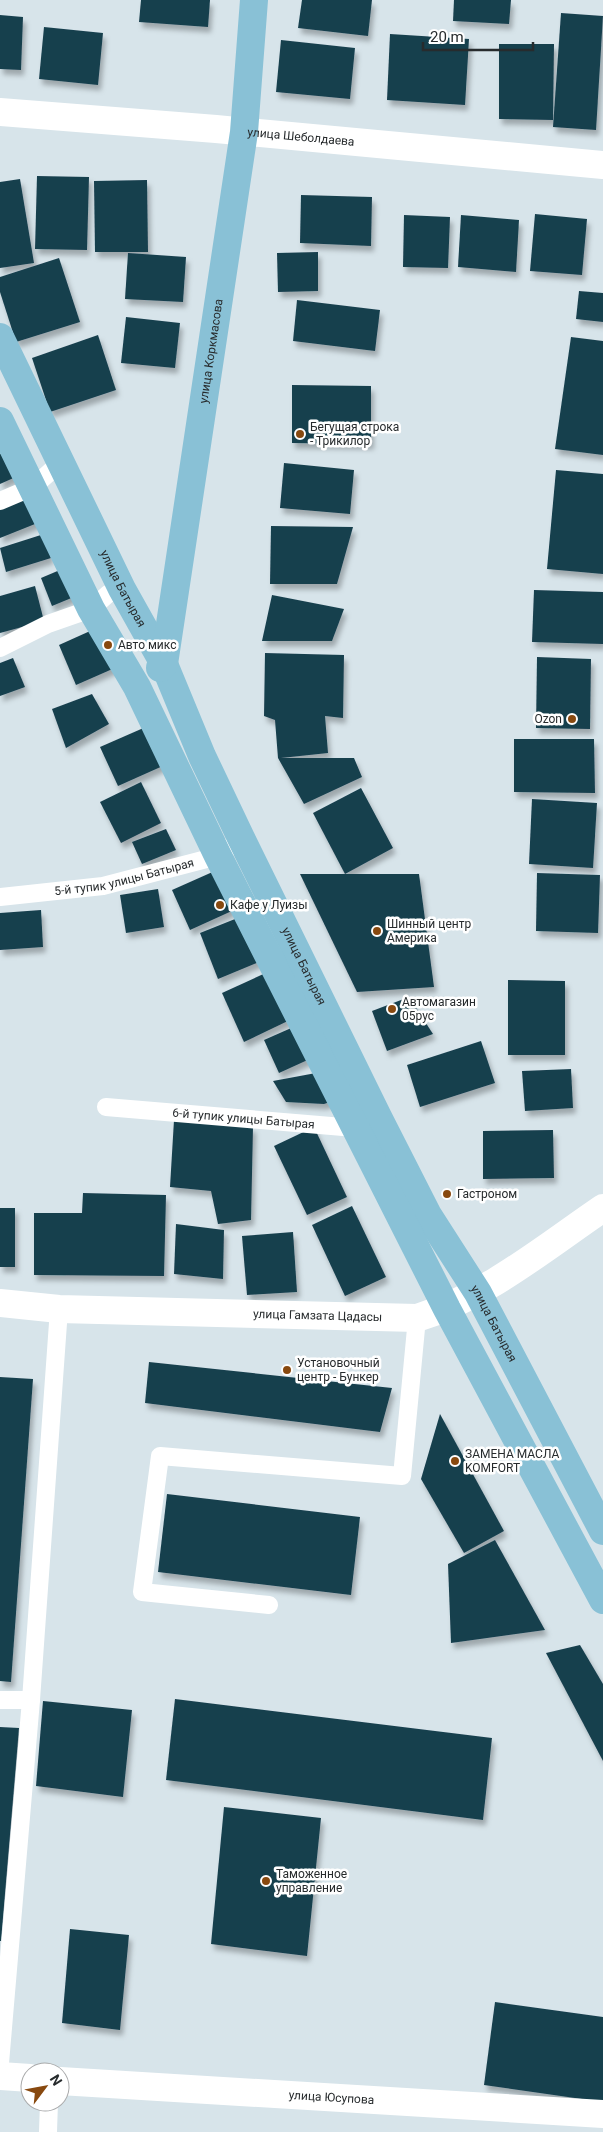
<svg xmlns="http://www.w3.org/2000/svg" width="603" height="2132" viewBox="0 0 603 2132" font-family="Roboto,sans-serif">
	<style>
		.building { fill: #183f4e; filter: url(#shadow) }
		.lines { fill: none; stroke-linecap: round; stroke-linejoin: round }
		.service { stroke: #fff; stroke-width: 18 }
		.minor { stroke: #fff; stroke-width: 28 }
		.primary { stroke: #89c1d6; stroke-width: 28 }
		.poi-dot { fill: #88490f; stroke: #fff; stroke-width: 2 }
		.labels { text-anchor: middle; dominant-baseline: central; stroke-width: 5; stroke-linejoin: round; paint-order: stroke }
		.street-label { font-size: 12px; fill: #272b2d; stroke: #fff }
		.poi-label { font-size: 12px; fill: #272b2d; stroke: #fff; text-anchor: start }
	</style>
	<defs>
		<filter id="shadow"><feDropShadow dx="3" dy="5.5" stdDeviation="2.5" flood-color="#0004"/></filter>
	</defs>
	<rect width="100%" height="100%" fill="#d7e4ea"/>
	<g class="building">
		<path d="M141,0H210L208,27L139,22Z"/>
		<path d="M302,0H372L368,36L298,28Z"/>
		<path d="M454,0H511L509,24L453,21Z"/>
		<path d="M561,13L603,16L596,130L553,127Z"/>
		<path d="M0,15L23,17L21,70L0,69Z"/>
		<path d="M44,27L103,33L98,85L39,79Z"/>
		<path d="M390,34L469,39L465,105L387,100Z"/>
		<path d="M281,40L355,48L350,99L276,92Z"/>
		<path d="M499,44H554L553,120L499,119Z"/>
		<path d="M37,176L89,177L87,250L35,249Z"/>
		<path d="M20,179L34,263L0,268V182Z"/>
		<path d="M147,180L148,252H95L94,181Z"/>
		<path d="M301,195L372,197L371,246L300,243Z"/>
		<path d="M535,214L587,219L582,275L530,271Z"/>
		<path d="M404,215L450,217L448,268L403,267Z"/>
		<path d="M461,215L519,220L516,272L458,267Z"/>
		<path d="M318,252V291L278,292L277,253Z"/>
		<path d="M128,253L186,257L183,302L125,299Z"/>
		<path d="M59,258L80,322L16,342L0,292V277Z"/>
		<path d="M579,291L603,293V322L576,319Z"/>
		<path d="M297,300L380,310L375,351L293,341Z"/>
		<path d="M126,317L180,323L175,368L121,363Z"/>
		<path d="M98,335L116,390L50,412L32,358Z"/>
		<path d="M571,337L603,341V455L555,449Z"/>
		<path d="M292,385L371,386V444L292,443Z"/>
		<path d="M5,452L18,476L0,484V454Z"/>
		<path d="M284,463L354,470L350,514L280,508Z"/>
		<path d="M556,470L603,474V574L547,569Z"/>
		<path d="M30,497L40,522L0,538V509Z"/>
		<path d="M271,526L353,527L337,584H270Z"/>
		<path d="M44,534L51,558L6,572L0,548Z"/>
		<path d="M74,564L86,592L52,606L41,578Z"/>
		<path d="M35,586L44,621L0,633V596Z"/>
		<path d="M534,590L603,592V644L532,642Z"/>
		<path d="M272,595L344,609L332,641H262Z"/>
		<path d="M99,627L117,667L76,685L59,645Z"/>
		<path d="M265,653L344,655L343,718L325,716L328,753L281,758H354L362,777L304,804L278,758L275,720L264,716Z"/>
		<path d="M537,657L591,659L590,729L536,728Z"/>
		<path d="M13,658L25,687L0,696V663Z"/>
		<path d="M92,694L109,724L66,748L52,709Z"/>
		<path d="M148,726L165,765L118,786L100,747Z"/>
		<path d="M514,739H594L595,793L514,792Z"/>
		<path d="M141,782L161,823L121,843L100,802Z"/>
		<path d="M361,788L393,848L345,874L313,813Z"/>
		<path d="M532,799L597,803L593,868L529,864Z"/>
		<path d="M166,829L176,850L142,864L132,842Z"/>
		<path d="M217,870L234,910L190,930L172,890Z"/>
		<path d="M537,873L600,875L598,933L536,931Z"/>
		<path d="M300,874H419L434,987L357,992Z"/>
		<path d="M158,889L164,927L126,933L120,895Z"/>
		<path d="M41,910L43,947L0,950V913Z"/>
		<path d="M245,915L264,960L218,979L200,933Z"/>
		<path d="M270,971L292,1019L244,1042L222,993Z"/>
		<path d="M508,980L565,981V1055H508Z"/>
		<path d="M409,997L433,1034L387,1051L372,1011Z"/>
		<path d="M298,1025L312,1058L279,1073L264,1040Z"/>
		<path d="M481,1041L495,1083L420,1107L407,1065Z"/>
		<path d="M571,1069L573,1108L525,1111L522,1071Z"/>
		<path d="M316,1073L333,1101L324,1104L286,1102L273,1081Z"/>
		<path d="M174,1120L253,1127L251,1220L218,1224L211,1191L170,1187Z"/>
		<path d="M314,1127L347,1197L307,1215L274,1146Z"/>
		<path d="M553,1130L554,1178L483,1179V1131Z"/>
		<path d="M83,1193L166,1195L164,1276L34,1275V1213H82Z"/>
		<path d="M352,1206L386,1277L345,1296L312,1225Z"/>
		<rect x="0" y="1208" width="15" height="59"/>
		<path d="M176,1224L224,1230L223,1279L174,1274Z"/>
		<path d="M293,1232L297,1292L247,1295L242,1236Z"/>
		<path d="M149,1362L392,1388L380,1432L145,1403Z"/>
		<path d="M0,1377L33,1379L11,1682L0,1681Z"/>
		<path d="M440,1414L504,1531L464,1553L421,1479Z"/>
		<path d="M167,1494L360,1517L351,1595L158,1572Z"/>
		<path d="M495,1540L545,1630L451,1643L448,1564Z"/>
		<path d="M580,1645L603,1684V1761L546,1653Z"/>
		<path d="M175,1699L492,1738L483,1820L166,1780Z"/>
		<path d="M43,1701L132,1710L123,1797L36,1786Z"/>
		<path d="M0,1727L19,1728L1,1941H0Z"/>
		<path d="M224,1807L321,1818L307,1956L211,1944Z"/>
		<path d="M70,1929L129,1935L120,2030L62,2023Z"/>
		<path d="M495,2002L603,2017V2102L484,2085Z"/>
	</g>
	<g class="lines">
		<g class="service">
			<path d="M0,501L33,487L51,471L63,467"/>
			<path d="M0,648L48,624L91,609L108,594L122,589"/>
			<path id="s1" d="M0,897L103,886L218,856L241,838"/>
			<path id="s2" d="M106,1107L355,1128L361,1125"/>
			<path d="M269,1605L142,1592L160,1456L402,1476L417,1318"/>
			<path d="M0,1700H31"/>
			<path d="M0,2063L31,1700L59,1309"/>
			<path d="M48,2132L49,2102"/>
		</g>
		<g class="minor">
			<path id="s3" d="M0,112L216,129L603,165"/>
			<path id="s4" d="M0,1303L59,1309L417,1318C487,1296 544,1248 603,1208"/>
			<path d="M0,2076L30,2078"/>
			<path id="s5" d="M60,2081L603,2114"/>
		</g>
		<g class="primary">
			<path id="s6" d="M0,337L122,589L164,664L202,756L241,838L378,1117L428,1215L478,1293L603,1531"/>
			<path d="M0,421L91,609L137,687L218,856L447,1309L603,1600"/>
			<path id="s7" d="M160,668L164,664L244,132L254,0"/>
		</g>
	</g>
	<g class="poi-dot">
		<circle cx="300" cy="434" r="5"/>
		<circle cx="108" cy="645" r="5"/>
		<circle cx="572" cy="719" r="5"/>
		<circle cx="220" cy="905" r="5"/>
		<circle cx="377" cy="931" r="5"/>
		<circle cx="392" cy="1009" r="5"/>
		<circle cx="447" cy="1194" r="5"/>
		<circle cx="287" cy="1370" r="5"/>
		<circle cx="455" cy="1461" r="5"/>
		<circle cx="266" cy="1881" r="5"/>
	</g>
	<g class="labels">
		<g class="street-label">
			<text stroke="none"><textPath href="#s3" startOffset="302">улица Шеболдаева</textPath></text>
			<text stroke="none"><textPath href="#s7" startOffset="322">улица Коркмасова</textPath></text>
			<text stroke="none"><textPath href="#s6" startOffset="280">улица Батырая</textPath></text>
			<text stroke="none"><textPath href="#s1" startOffset="126">5-й тупик улицы Батырая</textPath></text>
			<text stroke="none"><textPath href="#s6" startOffset="699">улица Батырая</textPath></text>
			<text stroke="none"><textPath href="#s2" startOffset="138">6-й тупик улицы Батырая</textPath></text>
			<text stroke="none"><textPath href="#s4" startOffset="318">улица Гамзата Цадасы</textPath></text>
			<text stroke="none"><textPath href="#s6" startOffset="1104">улица Батырая</textPath></text>
			<text stroke="none"><textPath href="#s5" startOffset="272">улица Юсупова</textPath></text>
		</g>
		<g class="poi-label">
			<text x="310" y="427">Бегущая строка<tspan x="310" dy="14">- Трикилор</tspan></text>
			<text x="118" y="645">Авто микс</text>
			<text x="562" y="719" text-anchor="end">Ozon</text>
			<text x="230" y="905">Кафе у Луизы</text>
			<text x="387" y="924">Шинный центр<tspan x="387" dy="14">Америка</tspan></text>
			<text x="402" y="1002">Автомагазин<tspan x="402" dy="14">05рус</tspan></text>
			<text x="457" y="1194">Гастроном</text>
			<text x="297" y="1363">Установочный<tspan x="297" dy="14">центр - Бункер</tspan></text>
			<text x="465" y="1454">ЗАМЕНА МАСЛА<tspan x="465" dy="14">KOMFORT</tspan></text>
			<text x="276" y="1874">Таможенное<tspan x="276" dy="14">управление</tspan></text>
		</g>
	</g>
	<g transform="translate(45 2087) rotate(58)"><circle r="24" fill="#ffffff" stroke="#a9aaab"/>
	<path d="M0-4L9 19L0 12L-9 19Z" fill="#88490f"/>
	<text y="-8" font-size="14" font-weight="bold" text-anchor="middle" fill="#272b2d">N</text>
	</g>
	<path d="M423 42v8h110v-8" fill="none" stroke="#272b2d" stroke-width="2.5"/>
	<text x="430" y="42" font-size="15" fill="#272b2d" stroke="#ffffff" stroke-width="4" paint-order="stroke">20 m</text>
</svg>
